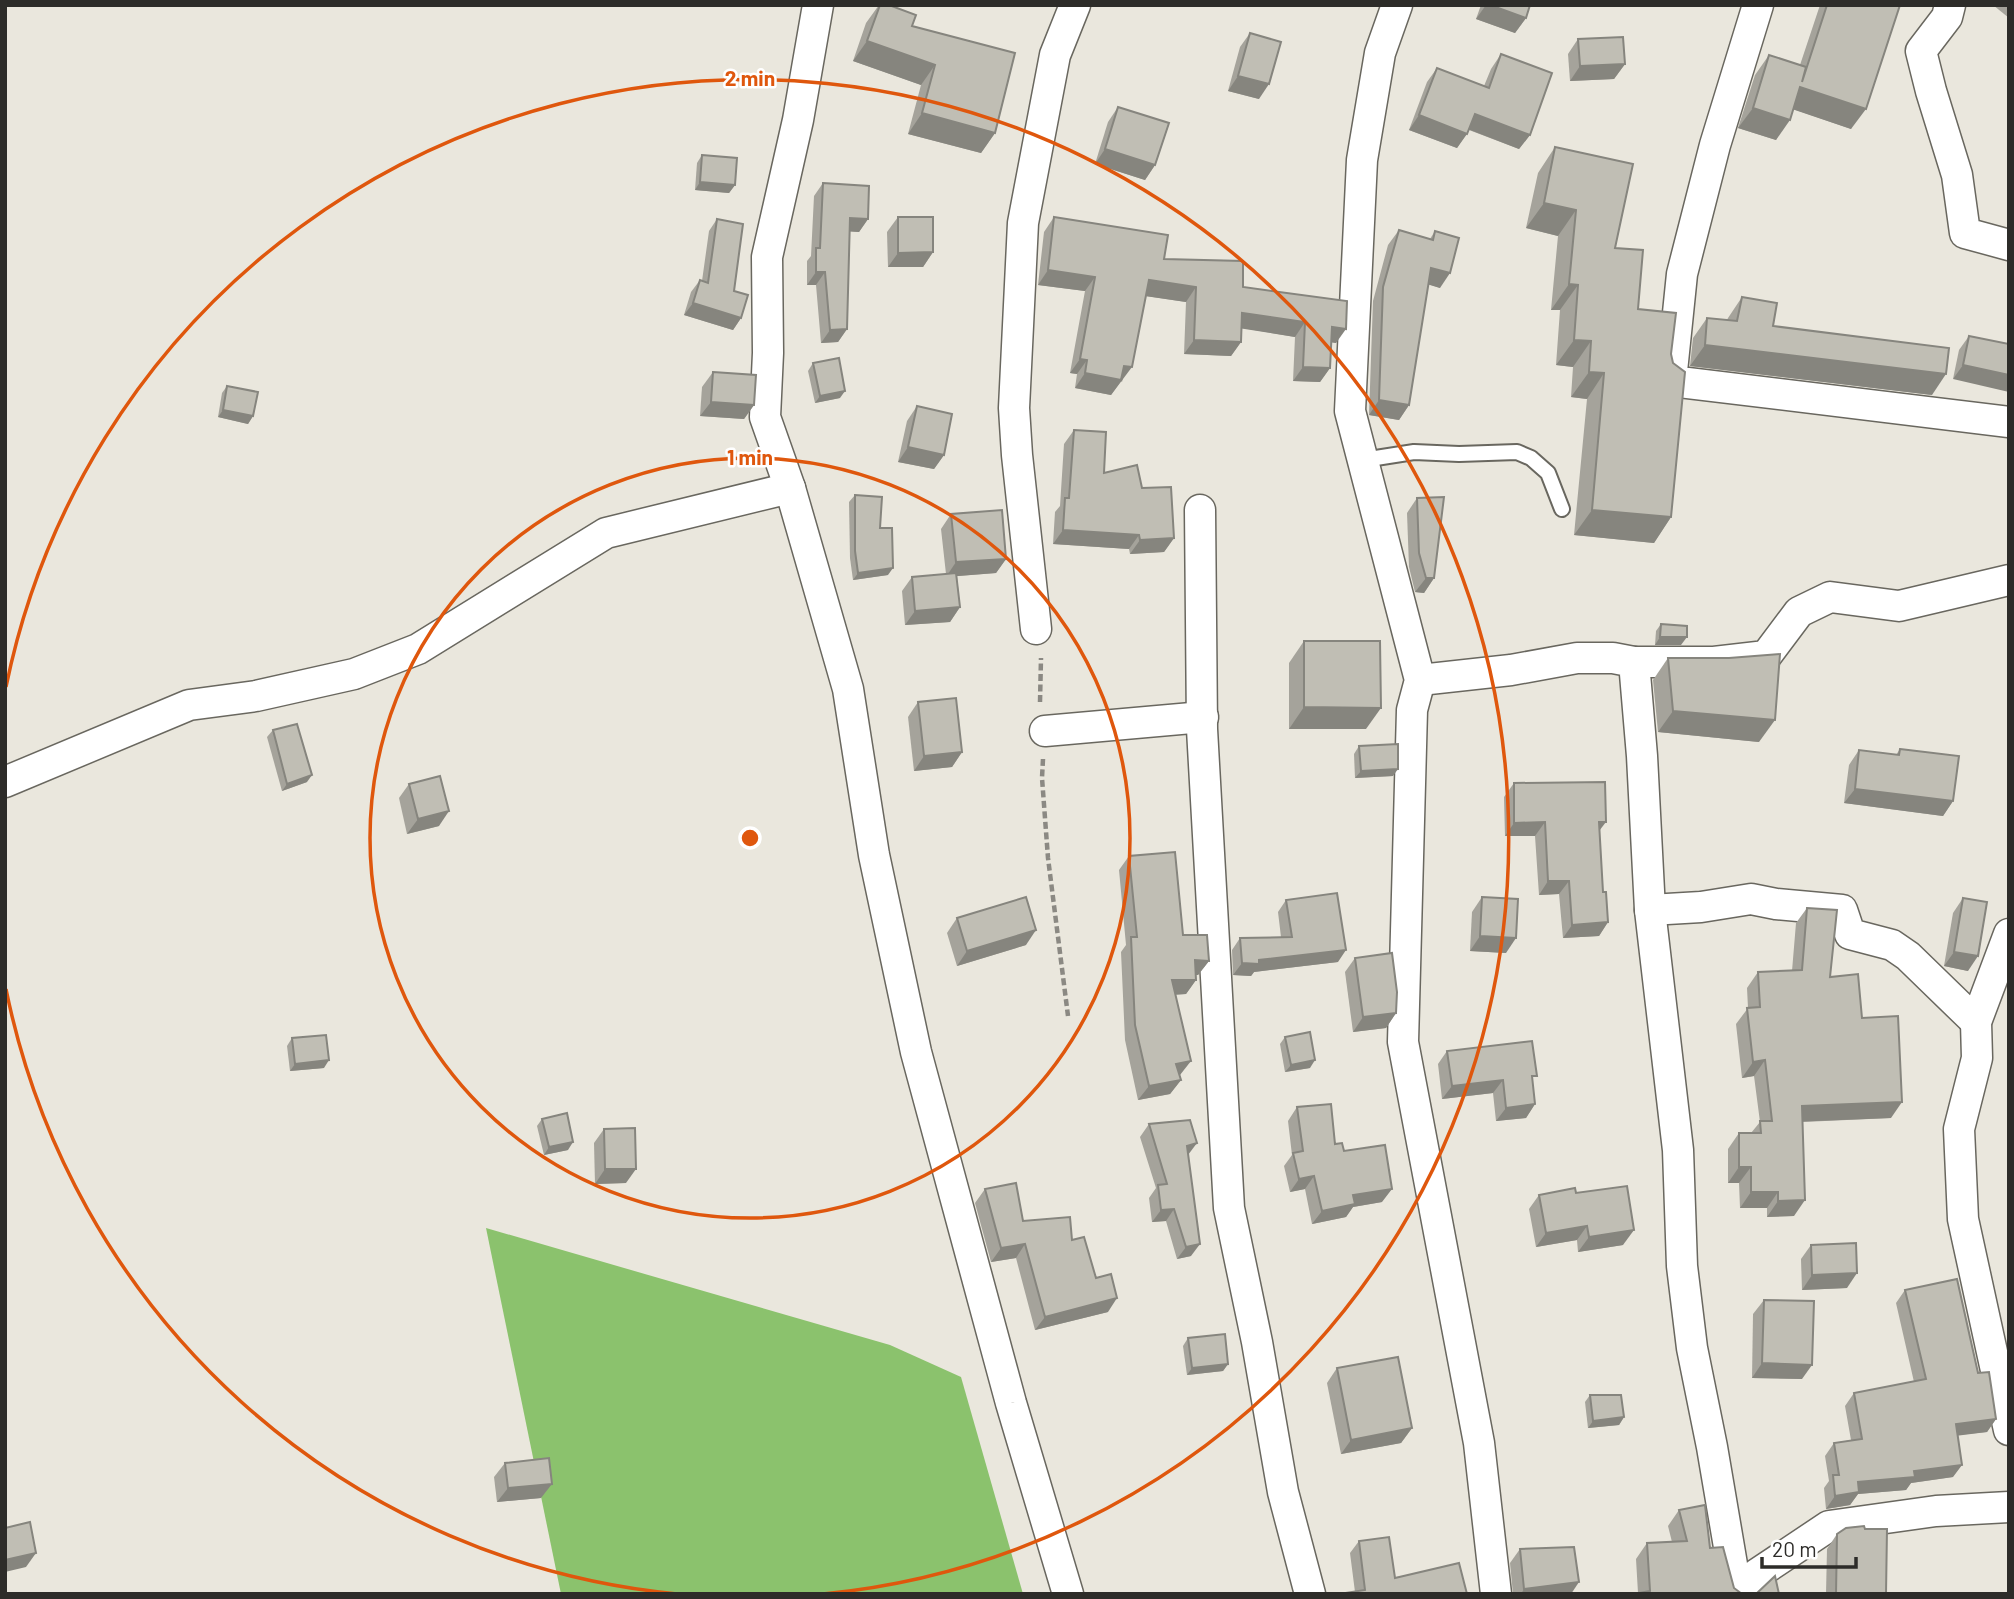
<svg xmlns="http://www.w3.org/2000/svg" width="2014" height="1599" viewBox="0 0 2014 1599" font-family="Barlow,sans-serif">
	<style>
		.forest { fill: #8bc26d }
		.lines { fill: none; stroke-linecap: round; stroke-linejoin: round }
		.lane-casing { stroke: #69675f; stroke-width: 18 }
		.street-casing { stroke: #69675f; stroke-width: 33 }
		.path { stroke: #8b8983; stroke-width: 4.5; stroke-dasharray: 7 3.5; stroke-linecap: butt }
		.lane { stroke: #fff; stroke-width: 14 }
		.street { stroke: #fff; stroke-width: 30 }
		.wall { fill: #a5a39b }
		.shaded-wall { fill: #86857e }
		.building { fill: #c0beb4; stroke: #86857e; stroke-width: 2 }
		.ring { fill: none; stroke: #df570d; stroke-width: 3.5 }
		.centre { fill: #df570d; stroke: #fff; stroke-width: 3.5 }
		.ring-label { font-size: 21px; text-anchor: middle; font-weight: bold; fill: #df570d; stroke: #fff; stroke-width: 5; stroke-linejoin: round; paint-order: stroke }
	</style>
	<rect width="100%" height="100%" fill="#eae7dd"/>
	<path class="forest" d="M486,1228L890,1345L961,1377L1023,1594H561Z"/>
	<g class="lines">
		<defs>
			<path id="lane" d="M1363,460L1414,452L1459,454L1517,452L1531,458L1548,473L1562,509"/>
			<g id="street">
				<path d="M818,5L798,120L767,257L768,353L765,417L790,488L848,689L874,855L916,1052L1011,1403L1068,1594"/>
				<path d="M1397,5L1380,53L1362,160L1350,411L1420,680L1412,710L1403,1042L1479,1443L1496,1594"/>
				<path d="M1758,5L1715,145L1682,274L1671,381L2009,422"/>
				<path d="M1950,5L1947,17L1921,51L1931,91L1957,175L1965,233L2009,245"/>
				<path d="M1200,510L1202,729L1229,1208L1257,1342L1283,1492L1310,1594"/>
				<path d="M1036,629L1017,455L1014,408L1023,223L1055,55L1075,5"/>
				<path d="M1634,662H1714L1766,656L1799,612L1830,597L1899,606L2009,580"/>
				<path d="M1420,680L1511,670L1577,658H1613L1634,662L1642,756L1650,910L1678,1150L1682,1266L1692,1348L1712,1447L1737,1594"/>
				<path d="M1045,731L1203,717"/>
				<path d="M5,782L189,705L256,696L354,674L418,649L606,533L790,488"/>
				<path d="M1650,910L1701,907L1751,899L1776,904L1842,910L1850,934L1892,945L1908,956L1976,1022"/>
				<path d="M2009,934L1976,1022L1977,1058L1959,1129L1963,1219L2009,1430"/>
				<path d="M1738,1594L1757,1574L1829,1526L1936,1511L2009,1507"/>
			</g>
		</defs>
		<use href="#lane" class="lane-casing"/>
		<use href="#street" class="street-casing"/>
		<g class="path">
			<path d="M1040,702L1041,658"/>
			<path d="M1043,759L1042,778L1048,858L1068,1016"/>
		</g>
		<use href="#lane" class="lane"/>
		<use href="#street" class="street"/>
	</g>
	<g class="wall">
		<path d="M879,5H889L912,26L995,133L981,153L908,134L921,85L853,61L866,23Z"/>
		<path d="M1481,5H1530L1526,18L1515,33L1476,19Z"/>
		<path d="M1820,5H1900L1851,129L1793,109L1776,140L1738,128L1755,75L1769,55L1800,65Z"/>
		<path d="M1993,5H2009V18Z"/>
		<path d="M1250,33L1259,99L1228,91L1240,47Z"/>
		<path d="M1578,39L1625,64L1614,79L1570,81L1568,54Z"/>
		<path d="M1501,54L1530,135L1519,149L1469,130L1457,148L1409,130L1427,82L1437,68L1484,86L1491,69Z"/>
		<path d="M1118,107L1155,165L1145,180L1095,164L1108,122Z"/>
		<path d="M1555,147L1615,248L1638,309L1671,354V517L1654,543L1574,535L1587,399L1571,397L1573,367L1556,365L1560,310H1551L1558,236L1526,228L1538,173Z"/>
		<path d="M702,155L735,185L729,193L695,190L697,163Z"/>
		<path d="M823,183L868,219L859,232L849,231L847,329L838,342L821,343L816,285H807V261L811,256L814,196Z"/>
		<path d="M898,217L933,252L923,267H888L887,232Z"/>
		<path d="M1054,217L1164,259L1243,287L1347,301L1336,343L1331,342L1330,368L1320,382L1293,381L1295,337L1242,328L1241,342L1231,356L1184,354L1186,302L1146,296L1122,382L1121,381L1111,395L1075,388L1077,374L1070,373L1085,291L1038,285L1044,232Z"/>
		<path d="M717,219L741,318L733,330L684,315L691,292L700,280L702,281L709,231Z"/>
		<path d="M1399,230L1430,239L1435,231L1440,288L1428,284L1409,405L1399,420L1369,415L1373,301L1388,245Z"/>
		<path d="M1742,297L1773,326L1932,395L1690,366L1693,338L1707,318L1727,320L1728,318Z"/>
		<path d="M1969,336L2009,344L1953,379L1959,350Z"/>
		<path d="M813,363L840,398L815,403L808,371Z"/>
		<path d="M713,372L754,405L744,419L700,416L702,387Z"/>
		<path d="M227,386L253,416L248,424L218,417L222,393Z"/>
		<path d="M917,406L944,455L934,469L898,462L907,421Z"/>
		<path d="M1074,430L1104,473L1142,488L1174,538L1164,552L1130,554L1129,549L1053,544L1055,512L1060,506L1064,444Z"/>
		<path d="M855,495L880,528L888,575L853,580L850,558L849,502Z"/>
		<path d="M1417,498L1434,578L1424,593L1415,592L1409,567L1407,513Z"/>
		<path d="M951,514L1006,559L996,573L957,576L960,607L950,622L905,625L902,591L912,577L946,574L941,529Z"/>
		<path d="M1661,624L1681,645H1655L1656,631Z"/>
		<path d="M1304,641L1366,729H1289V663Z"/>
		<path d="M1668,658L1759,742L1658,732L1653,680Z"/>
		<path d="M918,702L962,752L952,767L914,771L908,717Z"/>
		<path d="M273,730L307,782L282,791L267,737Z"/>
		<path d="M1359,746L1393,776L1355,778L1354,754Z"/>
		<path d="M1900,749L1953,801L1943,816L1844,803L1849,765L1859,750L1896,755Z"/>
		<path d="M1514,783L1599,831L1603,892L1608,922L1599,936L1563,938L1559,894L1539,895L1535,836H1505L1504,797Z"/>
		<path d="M409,784L439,826L407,834L399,798Z"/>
		<path d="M1129,856L1183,935L1209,961L1198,975H1196V980L1186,994L1175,995L1180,1075L1179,1076L1181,1080L1170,1094L1138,1100L1125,1040L1121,952L1126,945L1119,870Z"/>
		<path d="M1482,897L1506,953L1470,951L1472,912Z"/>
		<path d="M1963,898L1968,971L1944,966L1953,913Z"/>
		<path d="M1286,900L1338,962L1254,972L1251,976L1233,975L1232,950L1240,938L1281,937L1278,912Z"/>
		<path d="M1807,908L1830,977L1862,1018L1891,1118L1803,1122L1794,1216L1767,1217V1208H1740L1739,1183H1728V1149L1739,1133H1751L1760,1122L1754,1076L1742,1078L1736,1024L1748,1008L1747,988L1758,972L1792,971L1796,923Z"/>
		<path d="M957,918L1026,945L957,966L947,933Z"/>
		<path d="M1355,958L1396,1013L1386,1028L1353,1032L1345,972Z"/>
		<path d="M1285,1037L1310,1068L1285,1072L1280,1044Z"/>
		<path d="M292,1038L324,1068L290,1071L287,1046Z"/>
		<path d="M1447,1051L1532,1082L1535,1104L1526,1118L1496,1121L1493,1093L1442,1099L1438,1064Z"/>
		<path d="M1297,1107L1335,1144L1344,1151L1382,1202L1353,1207L1346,1217L1312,1224L1305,1189L1290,1192L1284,1166L1292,1155L1288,1121Z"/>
		<path d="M542,1119L568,1150L544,1155L537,1126Z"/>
		<path d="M1149,1124L1188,1155L1191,1256L1177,1259L1166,1221L1152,1222L1149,1198L1156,1188L1140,1137Z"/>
		<path d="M604,1129L626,1183L595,1184L594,1143Z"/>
		<path d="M985,1189L1023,1221L1072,1240L1096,1278L1108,1312L1035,1330L1016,1258L991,1262L975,1203Z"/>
		<path d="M1576,1193L1623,1245L1578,1252L1577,1240L1536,1247L1529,1209L1539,1195Z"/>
		<path d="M1811,1245L1847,1288L1802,1290L1801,1259Z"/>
		<path d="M1905,1290L1978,1373L1996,1419L1987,1432L1958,1435L1953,1477L1911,1483L1906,1490L1858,1494L1850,1505L1826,1509L1824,1488L1829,1481L1825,1456L1834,1443L1851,1440L1845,1406L1854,1393L1914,1382L1896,1303Z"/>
		<path d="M1764,1300L1802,1379L1752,1378L1753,1314Z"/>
		<path d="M1188,1338L1228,1364L1223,1371L1187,1375L1183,1346Z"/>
		<path d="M1337,1368L1412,1428L1401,1443L1341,1454L1327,1383Z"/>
		<path d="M1590,1395L1624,1417L1619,1425L1588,1428L1585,1402Z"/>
		<path d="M505,1463L541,1498L497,1502L494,1477Z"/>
		<path d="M1679,1510L1710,1548L1734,1588L1638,1593L1636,1559L1647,1543L1672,1542L1668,1526Z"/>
		<path d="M1865,1529L1886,1594H1826L1827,1549L1837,1534Z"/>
		<path d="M1359,1541L1395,1578L1467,1594L1355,1592L1350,1553Z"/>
		<path d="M1520,1549L1571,1594H1513L1510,1563Z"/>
	</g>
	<g class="shaded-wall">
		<path d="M1486,5H1490L1526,18L1515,33L1476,19Z"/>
		<path d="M867,41L935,65L921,85L853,61Z"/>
		<path d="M1625,64L1614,79L1570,81L1580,66Z"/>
		<path d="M1238,76L1269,84L1259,99L1228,91Z"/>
		<path d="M1800,87L1866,109L1851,129L1786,107Z"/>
		<path d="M1753,108L1790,120L1776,140L1738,128Z"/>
		<path d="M922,113L995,133L981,153L908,134Z"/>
		<path d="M1475,114L1530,135L1519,149L1465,128Z"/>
		<path d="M1419,115L1467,134L1457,148L1409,130Z"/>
		<path d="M1105,149L1155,165L1145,180L1095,164Z"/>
		<path d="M700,182L735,185L729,193L695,190Z"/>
		<path d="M1544,203L1576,210L1558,236L1526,228Z"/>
		<path d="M850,218L868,219L859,232L840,231Z"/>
		<path d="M933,252L923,267H888L898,253Z"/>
		<path d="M1431,268L1450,273L1440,288L1420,282Z"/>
		<path d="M1048,270L1095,277L1085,291L1038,285Z"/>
		<path d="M816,272H825L816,285H807Z"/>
		<path d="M1149,280L1196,287L1186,302L1138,295Z"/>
		<path d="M1569,284L1578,285L1560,310H1551Z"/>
		<path d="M693,303L741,318L733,330L684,315Z"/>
		<path d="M1242,313L1305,322L1295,337L1232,327Z"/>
		<path d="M1332,327L1346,329L1336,343L1322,341Z"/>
		<path d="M847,329L838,342L821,343L830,330Z"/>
		<path d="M1194,340L1241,342L1231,356L1184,354Z"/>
		<path d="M1574,340L1591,341L1573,367L1556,365Z"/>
		<path d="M1705,345L1946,374L1932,395L1690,366Z"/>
		<path d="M1080,359L1087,360L1077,374L1070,373Z"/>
		<path d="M1963,365L2009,375V392L1953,379Z"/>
		<path d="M1124,366L1132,367L1111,395L1075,388L1085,373Z"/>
		<path d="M1303,367L1330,368L1320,382L1293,381Z"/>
		<path d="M1589,372L1604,373L1587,399L1571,397Z"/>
		<path d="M845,391L840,398L815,403L820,396Z"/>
		<path d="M1379,400L1409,405L1399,420L1369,415Z"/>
		<path d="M711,402L754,405L744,419L700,416Z"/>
		<path d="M223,410L253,416L248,424L218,417Z"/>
		<path d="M908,447L944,455L934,469L898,462Z"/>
		<path d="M1592,510L1671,517L1654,543L1574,535Z"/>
		<path d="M1063,530L1139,535L1129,549L1053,544Z"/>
		<path d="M1174,538L1164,552L1130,554L1140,540Z"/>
		<path d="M1006,559L996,573L946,577L956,562Z"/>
		<path d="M893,568L888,575L853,580L858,573Z"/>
		<path d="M1426,578H1434L1424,593L1415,592Z"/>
		<path d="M960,607L950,622L905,625L915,611Z"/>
		<path d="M1660,637H1687L1681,645H1655Z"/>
		<path d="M1304,707L1381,708L1366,729H1289Z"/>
		<path d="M1673,711L1775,720L1759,742L1658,732Z"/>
		<path d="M962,752L952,767L914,771L924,756Z"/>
		<path d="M1398,769L1393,776L1355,778L1361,771Z"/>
		<path d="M312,775L307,782L282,791L287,784Z"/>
		<path d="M1855,789L1953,801L1943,816L1844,803Z"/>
		<path d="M449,811L439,826L407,834L418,819Z"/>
		<path d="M1545,822L1535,836H1505L1514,823Z"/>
		<path d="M1599,822H1606L1596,835Z"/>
		<path d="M1548,881H1569L1559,894L1539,895Z"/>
		<path d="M1608,922L1599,936L1563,938L1572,925Z"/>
		<path d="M1036,930L1026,945L957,966L967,951Z"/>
		<path d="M1480,936L1516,938L1506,953L1470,951Z"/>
		<path d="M1346,950L1338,962L1254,972L1251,976L1233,975L1242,963L1259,960Z"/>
		<path d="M1954,952L1978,956L1968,971L1944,966Z"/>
		<path d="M1195,960L1209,961L1198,975H1185Z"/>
		<path d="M1172,980H1196L1186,994L1162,995Z"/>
		<path d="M1396,1013L1386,1028L1353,1032L1363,1017Z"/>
		<path d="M329,1060L324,1068L290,1071L295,1064Z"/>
		<path d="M1315,1060L1310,1068L1285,1072L1291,1065Z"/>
		<path d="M1765,1060L1754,1076L1742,1078L1753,1062Z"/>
		<path d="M1191,1061L1180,1075L1166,1078L1176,1064Z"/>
		<path d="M1181,1080L1170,1094L1138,1100L1149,1086Z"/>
		<path d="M1503,1080L1493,1093L1442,1099L1452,1086Z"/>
		<path d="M1902,1102L1891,1118L1791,1122L1802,1106Z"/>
		<path d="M1535,1104L1526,1118L1496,1121L1506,1108Z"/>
		<path d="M573,1142L568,1150L544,1155L549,1147Z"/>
		<path d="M1197,1143L1188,1155L1187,1146Z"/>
		<path d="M1739,1167H1751L1739,1183H1728Z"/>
		<path d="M605,1169H636L626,1183L595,1184Z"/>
		<path d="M1314,1176L1305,1189L1290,1192L1299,1179Z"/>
		<path d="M1392,1189L1382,1202L1353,1207L1346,1217L1312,1224L1322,1211L1353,1195Z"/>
		<path d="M1751,1192H1778L1767,1208H1740Z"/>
		<path d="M1805,1200L1794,1216L1767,1217L1778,1201Z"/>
		<path d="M1174,1209L1166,1221L1152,1222L1161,1210Z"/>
		<path d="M1587,1226L1577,1240L1536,1247L1546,1233Z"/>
		<path d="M1634,1230L1623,1245L1578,1252L1589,1237Z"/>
		<path d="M1025,1244L1016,1258L991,1262L1001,1248Z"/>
		<path d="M1200,1244L1191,1256L1177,1259L1186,1247Z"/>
		<path d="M1857,1273L1847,1288L1802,1290L1812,1275Z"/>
		<path d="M1117,1298L1108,1312L1035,1330L1045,1317Z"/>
		<path d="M1762,1363L1812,1365L1802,1379L1752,1378Z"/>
		<path d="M1228,1364L1223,1371L1187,1375L1192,1368Z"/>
		<path d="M1624,1417L1619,1425L1588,1428L1593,1421Z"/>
		<path d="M1996,1419L1987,1432L1947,1437L1956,1424Z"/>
		<path d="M1412,1428L1401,1443L1341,1454L1351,1440Z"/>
		<path d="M1962,1465L1953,1477L1911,1483L1906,1490L1858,1494L1850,1505L1826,1509L1835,1496L1858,1482L1914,1471Z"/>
		<path d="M552,1484L541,1498L497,1502L508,1488Z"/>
		<path d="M36,1553L26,1567L5,1572V1560Z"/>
		<path d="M1579,1582L1571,1594H1521L1524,1589Z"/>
	</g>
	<g class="building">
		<path d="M880,5H889L916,15L912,26L1015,53L995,133L922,113L935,65L867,41Z"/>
		<path d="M1490,5H1530L1526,18Z"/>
		<path d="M1827,5H1900L1866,109L1800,87L1790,120L1753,108L1769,55L1806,67L1802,82Z"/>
		<path d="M1250,33L1281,42L1269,84L1238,76Z"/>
		<path d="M1623,37L1625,64L1580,66L1578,39Z"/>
		<path d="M1501,54L1552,73L1530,135L1475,114L1467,134L1419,115L1437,68L1489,88Z"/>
		<path d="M1118,107L1169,123L1155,165L1105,149Z"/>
		<path d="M1555,147L1633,164L1615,248L1643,250L1638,309L1676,313L1671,354L1673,363L1685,372L1671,517L1592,510L1604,373L1589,372L1591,341L1574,340L1578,285L1569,284L1576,210L1544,203Z"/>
		<path d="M702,155L737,158L735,185L700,182Z"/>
		<path d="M823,183L869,186L868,219L850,218L847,329L830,330L825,272H816V248H820Z"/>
		<path d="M898,217H933V252L898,253Z"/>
		<path d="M1054,217L1168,235L1164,259L1243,261V287L1347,301L1346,329L1332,327L1330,368L1303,367L1305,322L1242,313L1241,342L1194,340L1196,287L1149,280L1132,367L1124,366L1121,380L1085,373L1087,360L1080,359L1095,277L1048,270Z"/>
		<path d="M717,219L743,224L734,291L748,295L741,318L693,303L700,280L708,283Z"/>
		<path d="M1399,230L1433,240L1435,231L1459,238L1450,273L1431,268L1409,405L1379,400L1383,287Z"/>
		<path d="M1742,297L1777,303L1773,326L1949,348L1946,374L1705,345L1707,318L1737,321Z"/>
		<path d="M1969,336L2009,344V375L1963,365Z"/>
		<path d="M839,358L845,391L820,396L813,363Z"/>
		<path d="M713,372L756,375L754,405L711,402Z"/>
		<path d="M227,386L258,392L253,416L223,410Z"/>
		<path d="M917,406L952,414L944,455L908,447Z"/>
		<path d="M1074,430L1106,432L1104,473L1137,465L1142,488L1171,487L1174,538L1140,540L1139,535L1063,530L1065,498H1069Z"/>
		<path d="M855,495L882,497L880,528H892L893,568L858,573L855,551Z"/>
		<path d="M1444,497L1434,578H1426L1419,553L1417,498Z"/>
		<path d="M1002,510L1006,559L956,562L951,514Z"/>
		<path d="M956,573L960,607L915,611L912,577Z"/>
		<path d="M1661,624L1687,626V637H1660Z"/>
		<path d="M1304,641H1380L1381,708L1304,707Z"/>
		<path d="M1780,654L1775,720L1673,711L1668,658H1729Z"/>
		<path d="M956,698L962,752L924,756L918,702Z"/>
		<path d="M297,724L312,775L287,784L273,730Z"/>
		<path d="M1398,744V769L1361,771L1359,746Z"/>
		<path d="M1900,749L1959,756L1953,801L1855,789L1859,750L1899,755Z"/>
		<path d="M440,776L449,811L418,819L409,784Z"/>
		<path d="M1605,782L1606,822H1599L1603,892H1606L1608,922L1572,925L1569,881H1548L1545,822L1514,823V783Z"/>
		<path d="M1175,852L1183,935H1207L1209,961L1195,960L1196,980H1172L1191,1061L1176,1064L1181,1080L1149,1086L1135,1025L1131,937H1137L1129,856Z"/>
		<path d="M1337,893L1346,950L1259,960V964L1242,963L1240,938L1292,937L1286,900Z"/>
		<path d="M1026,897L1036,930L967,951L957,918Z"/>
		<path d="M1482,897L1518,899L1516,938L1480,936Z"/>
		<path d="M1963,898L1987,902L1978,956L1954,952Z"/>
		<path d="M1807,908L1837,910L1830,977L1858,974L1862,1018L1898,1016L1902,1102L1802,1106L1805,1200L1778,1201V1192H1751V1167H1739V1133H1761L1760,1121H1772L1765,1060L1753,1062L1747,1008L1760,1007L1758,972L1802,970Z"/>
		<path d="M1392,953L1397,992L1396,1013L1363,1017L1355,958Z"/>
		<path d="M1310,1032L1315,1060L1291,1065L1285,1037Z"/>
		<path d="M326,1035L329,1060L295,1064L292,1038Z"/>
		<path d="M1532,1041L1537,1076H1532L1535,1104L1506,1108L1503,1080L1452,1086L1447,1051Z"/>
		<path d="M1331,1104L1335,1144L1342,1143L1344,1151L1385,1145L1392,1189L1353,1195L1355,1204L1322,1211L1314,1176L1299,1179L1293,1153L1303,1151L1297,1107Z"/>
		<path d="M567,1113L573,1142L549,1147L542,1119Z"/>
		<path d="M1190,1120L1197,1143L1187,1146L1200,1244L1186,1247L1174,1209L1161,1210L1158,1185L1167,1184L1149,1124Z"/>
		<path d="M635,1128L636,1169H605L604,1129Z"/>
		<path d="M1016,1183L1023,1221L1070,1217L1072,1240L1084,1237L1096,1278L1111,1274L1117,1298L1045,1317L1025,1244L1001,1248L985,1189Z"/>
		<path d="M1627,1186L1634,1230L1589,1237L1587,1226L1546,1233L1539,1195L1575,1188L1576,1193Z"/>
		<path d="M1856,1243L1857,1273L1812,1275L1811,1245Z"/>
		<path d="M1957,1279L1978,1373L1989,1372L1996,1419L1956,1424L1962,1465L1914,1471L1915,1477L1858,1482L1859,1492L1835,1496L1833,1475H1839L1834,1443L1862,1439L1854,1393L1926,1379L1905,1290Z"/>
		<path d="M1764,1300L1814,1301L1812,1365L1762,1363Z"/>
		<path d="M1225,1334L1228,1364L1192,1368L1188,1338Z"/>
		<path d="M1398,1357L1412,1428L1351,1440L1337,1368Z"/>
		<path d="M1590,1395H1621L1624,1417L1593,1421Z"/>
		<path d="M549,1458L552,1484L508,1488L505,1463Z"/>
		<path d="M1705,1505L1710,1548L1723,1547L1734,1588L1742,1594H1634L1650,1591L1647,1543L1687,1541L1679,1510Z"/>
		<path d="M30,1522L36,1553L5,1560V1528Z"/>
		<path d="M1864,1526L1865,1529H1887L1886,1594H1836L1837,1534L1846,1528Z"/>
		<path d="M1389,1537L1395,1578L1459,1563L1467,1594H1339L1365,1590L1359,1541Z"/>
		<path d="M1574,1547L1579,1582L1524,1589L1520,1549Z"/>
		<path d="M1775,1576L1779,1594H1756Z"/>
	</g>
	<g class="ring">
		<circle cx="750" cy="838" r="380"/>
		<path d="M677 1594A759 759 0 0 1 6 989M6 687A759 759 0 1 1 823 1594"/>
	</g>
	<circle cx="750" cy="838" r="10" class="centre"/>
	<g class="ring-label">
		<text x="750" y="86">2 min</text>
		<text x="750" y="465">1 min</text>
	</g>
	<rect width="2014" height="1599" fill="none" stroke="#2d2c29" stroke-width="14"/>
	<path d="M1762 1557v10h94v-10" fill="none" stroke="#2d2c29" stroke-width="3.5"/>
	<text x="1772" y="1557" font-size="21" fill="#2d2c29" stroke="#ffffff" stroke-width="5" paint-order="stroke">20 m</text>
</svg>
